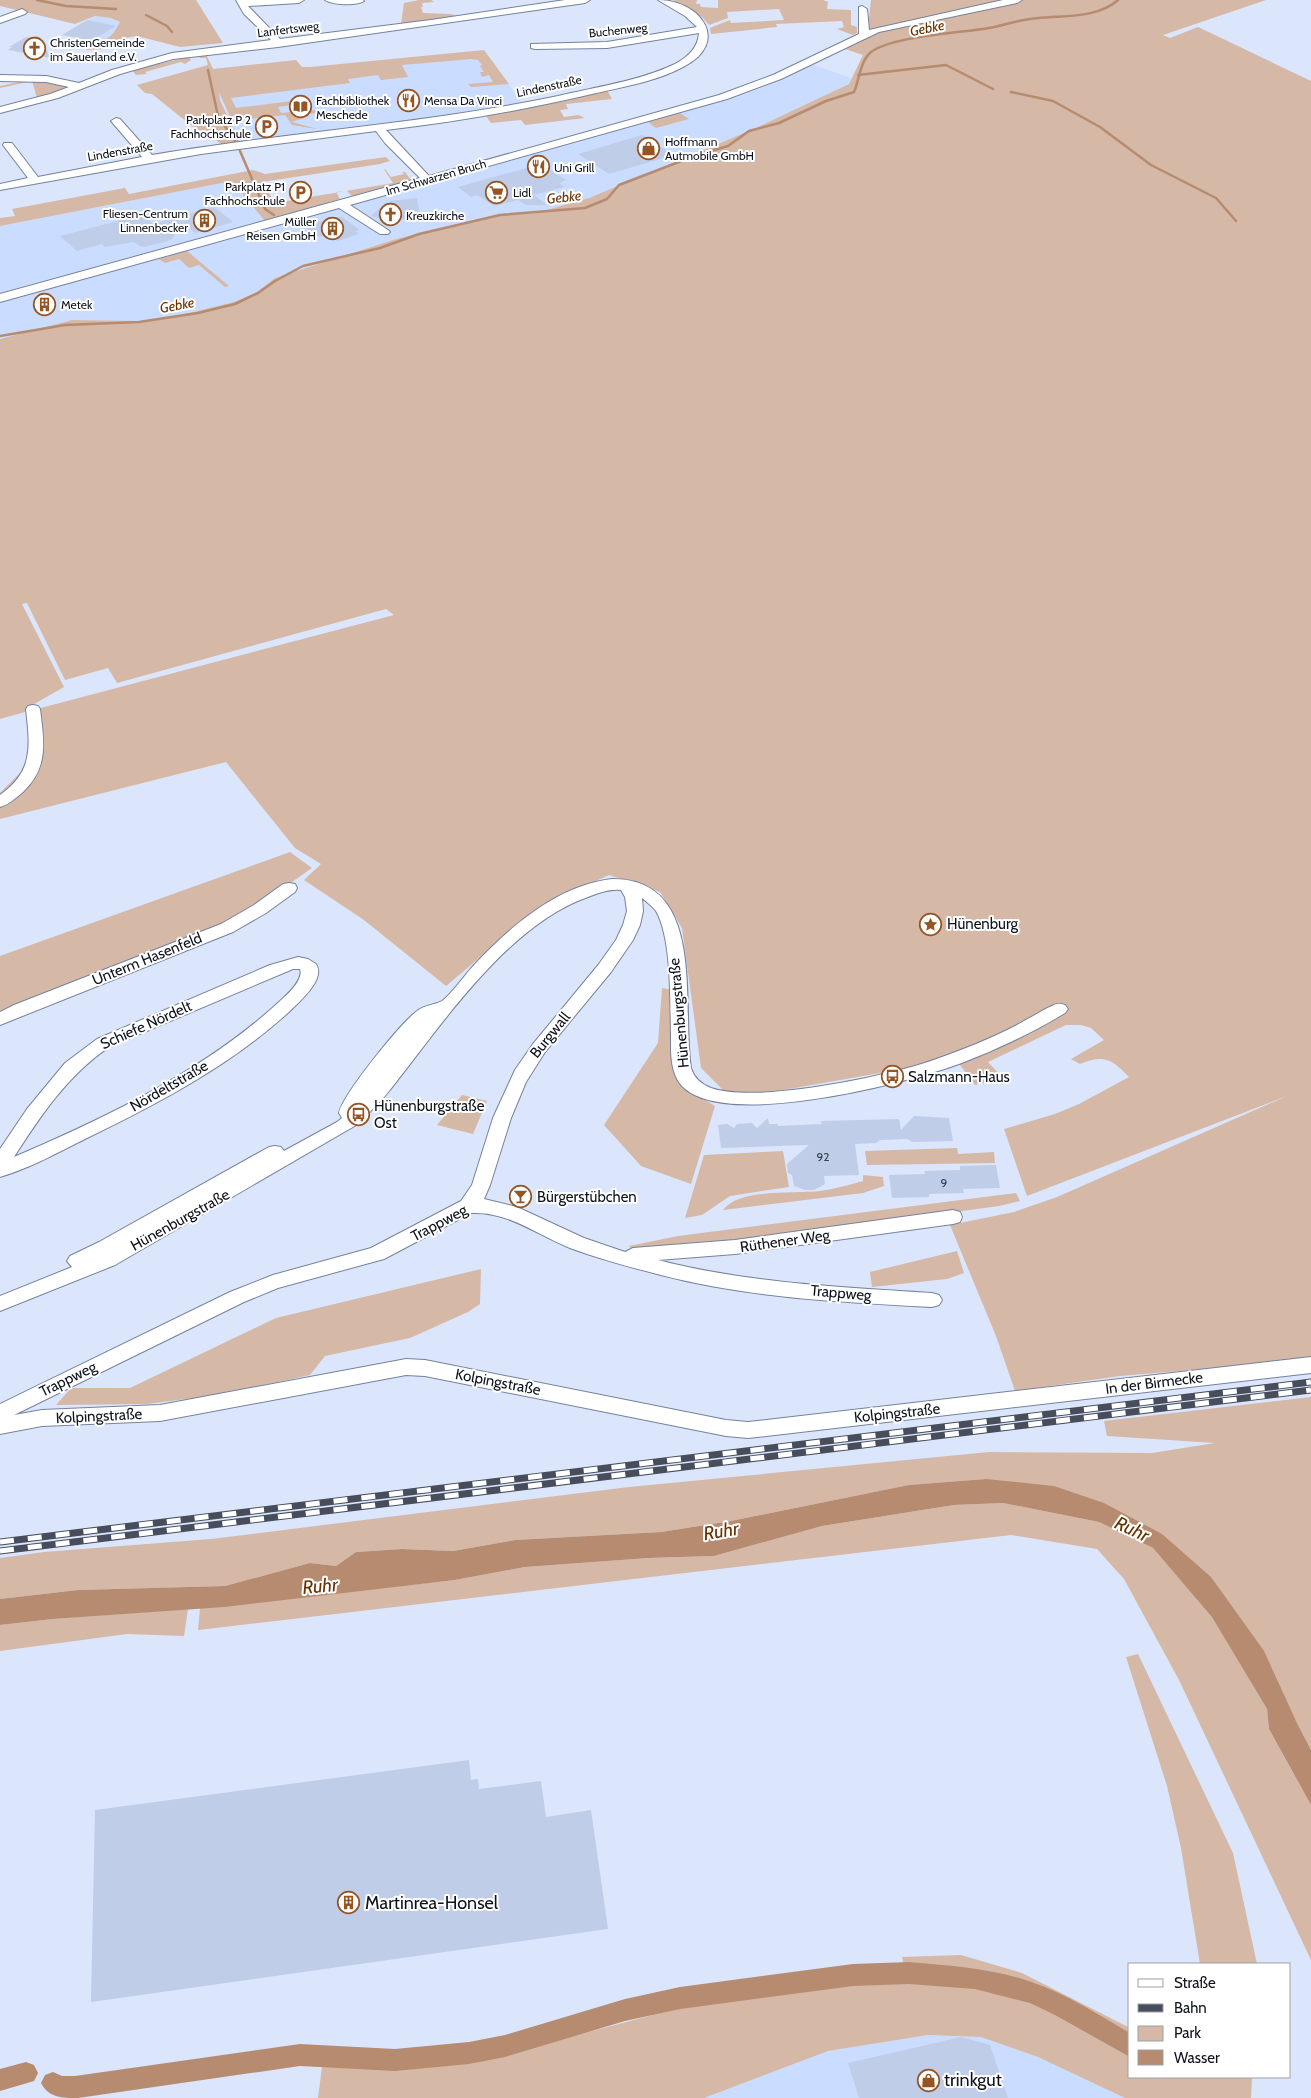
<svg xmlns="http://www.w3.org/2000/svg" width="1311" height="2098" viewBox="0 0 1311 2098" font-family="Cabin,sans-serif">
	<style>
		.built { fill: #cadcff }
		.green { fill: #d5b8a6; fill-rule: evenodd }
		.water { fill: #b68b70 }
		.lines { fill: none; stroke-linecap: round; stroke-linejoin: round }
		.stream { stroke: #b68b70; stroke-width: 2.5 }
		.canal { fill: #b68b70; fill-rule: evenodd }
		.building { fill: #bfcde9 }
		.street-casing { stroke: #75829c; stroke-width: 2 }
		.street { fill: #fff; fill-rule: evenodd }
		.rail-casing { stroke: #474d5b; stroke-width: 7 }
		.rail { stroke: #fff; stroke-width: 5; stroke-dasharray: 14; stroke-linecap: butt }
		.labels { text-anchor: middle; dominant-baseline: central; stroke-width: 4; stroke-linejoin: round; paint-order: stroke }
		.far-street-label { font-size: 12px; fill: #0e121c; stroke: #fff }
		.far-poi-label { font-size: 12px; fill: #0e121c; stroke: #fff; text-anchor: start }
		.number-label { font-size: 12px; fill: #3a414f }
		.far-water-label { font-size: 14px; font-style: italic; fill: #693201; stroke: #fff }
		.poi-label { font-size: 15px; fill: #0e121c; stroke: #fff; text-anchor: start }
		.street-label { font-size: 15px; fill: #0e121c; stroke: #fff }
		.near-poi-label { font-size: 18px; fill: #0e121c; stroke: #fff; text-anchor: start }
		.near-water-label { font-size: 19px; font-style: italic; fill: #693201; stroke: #fff }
	</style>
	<rect width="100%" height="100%" fill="#dbe6fd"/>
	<g class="built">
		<path d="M95,16L111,18L121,23L114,35L107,40L89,45L81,41L84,39L67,36L77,27H76Z"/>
		<path d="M487,55L522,103L374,126L240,142L218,92L399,70L397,65Z"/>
		<path d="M811,64L851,78L849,84L749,131L589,198L536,213L501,214L396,239L275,278L257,292L234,302L185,314L141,321L72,320L0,339V226L232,181L265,221L272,226L716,101Z"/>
		<path d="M928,2035L981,2037L1038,2057L1125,2098H704L828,2051Z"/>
	</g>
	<g class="green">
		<path d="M0,0H196L223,43L180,47L137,36L124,38L104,49L87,50L86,48C103,36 108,46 120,22L111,18L95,16L75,24L0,6Z"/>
		<path d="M419,0H431L434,2L422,3L423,7H421L423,13L451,14L457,16L401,24L404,3Z"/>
		<path d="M673,0H697L696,4H700L701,7L718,8V0H823L828,2L827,9L851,10V25L857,27V33L853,35L837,29L844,27L842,21L776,24L777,27L711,34L710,28L730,20L731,23L784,20L779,9L727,12L728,18L709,25L702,17Z"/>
		<path d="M871,0H1266L1163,35L1170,38L1198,27L1311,81V1360L1120,1376L1015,1391L996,1336L950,1225L1014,1212L1057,1197L1287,1096L1027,1196L1004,1129L1055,1114L1079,1104L1129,1077C1112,1059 1104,1054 1080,1064L1071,1059L1104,1040L1091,1028L1081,1025H1066L988,1062L1001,1076L991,1082L975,1085L951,1053L914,1067L761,1094L725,1092L701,1068L682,928L660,892L609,875L565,895L530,915L446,986L364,920L304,880L321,864L295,848L226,762L0,819V793L26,767L32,710L0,719V339L72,320L141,321L185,314L234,302L257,292L275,278L396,239L501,214L536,213L589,198L749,131L849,84L863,55L845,49L874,34L868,26ZM27,603L65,680L108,668L117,683L386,609L394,615L33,710L29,707L64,687L22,604Z"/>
		<path d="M484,50L509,84L471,87L468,84L493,82L489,75L482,77L480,72H484L480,66L482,65L478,60L472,59L402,65L408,77L381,80L378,75L348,79L350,83L231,98L236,108L309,99L311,102L278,107L281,113L315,110L316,113L309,114V116L292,122L317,129L292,125L285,115L232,121L219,92L220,100L240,142L222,145L205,131L197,130L152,94L145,93L137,85L208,65L206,58H200L198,55L206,54L213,69L296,60L302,67H310Z"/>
		<path d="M189,57L191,60L185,64L181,62L145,72L147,74L136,75L132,70Z"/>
		<path d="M24,81C36,81 56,79 66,87L59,91L37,98L32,81L0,88V86Z"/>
		<path d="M607,90L612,99L566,104L568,109L560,110L564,117L578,115L585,118L525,125L521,120L491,123L486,116L565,101Z"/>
		<path d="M680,113L689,119L656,128L648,122Z"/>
		<path d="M386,157L390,161L380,164L262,182L275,203L393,183L384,169H385L391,177L404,174L402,172H405L411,180L352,196L347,191L336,192L340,199L265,221L232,181L0,226V218L15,216L12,209L125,188L129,194L253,170L265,174Z"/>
		<path d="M187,251L229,286L225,287L199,265L189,268L179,259L165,263L159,259Z"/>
		<path d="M290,852L312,868L240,918L0,1014V956Z"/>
		<path d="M662,988L675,990L677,1072L685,1088L715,1106L691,1184L641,1166L604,1125L658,1043Z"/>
		<path d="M462,1095L487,1101L473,1134L437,1125Z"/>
		<path d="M957,1148L958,1154L994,1152L995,1163L867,1165L865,1151Z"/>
		<path d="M783,1151L789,1187L730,1196L702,1215L685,1218L704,1155Z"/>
		<path d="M863,1175L883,1177L884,1186L863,1193L723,1210C739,1188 794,1194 820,1191C834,1189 849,1185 863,1181Z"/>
		<path d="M1016,1193L1020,1201L999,1206L743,1241L633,1251L629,1246L678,1236Z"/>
		<path d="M957,1251L964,1273L947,1279L872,1287L870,1272Z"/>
		<path d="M481,1269L480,1304L468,1312L410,1338L325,1356L310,1375L217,1395L147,1404L56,1405L71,1388H130L276,1318Z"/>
		<path d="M1311,1397V1750L1296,1721L1162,1534L986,1479L910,1485L731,1521L661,1532L515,1540L453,1551L402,1549L356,1552L336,1566L310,1563L225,1586L78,1590L0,1599V1558L44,1552L211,1539L629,1487L989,1452L1152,1453L1215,1443L1107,1436L1104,1421Z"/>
		<path d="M1003,1503L1099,1522L1153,1548L1212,1616L1267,1709L1269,1729L1311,1805V1960L1179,1680L1124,1579L1097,1549L1011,1535L198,1630L200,1608L455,1580L525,1567L649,1558L714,1556L822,1526L954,1505Z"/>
		<path d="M188,1609L184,1636L127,1634L0,1651V1625L53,1619Z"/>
		<path d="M1138,1654L1233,1853L1257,1964H1200L1181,1848L1167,1786L1126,1657Z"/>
		<path d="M961,1955L1022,1973L1130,2028V2077H1252L1251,2098H1125L1038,2057L981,2037L928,2035L828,2051L704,2098H318L322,2067L426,2065L491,2058L675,2009L864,1980L974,1982L973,1971L904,1967L902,1957Z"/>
	</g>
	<path class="water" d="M986,1479L1054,1486L1104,1503L1162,1534L1211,1577L1264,1651L1296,1721L1311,1750V1805L1269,1729L1267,1709L1212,1617L1153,1548L1099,1522L1003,1503L954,1505L822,1526L714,1556L649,1558L525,1567L455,1580L224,1607L53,1619L0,1625V1599L78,1590L225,1586L310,1563L336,1566L356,1552L402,1549L453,1551L515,1540L661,1532L731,1521L909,1485Z"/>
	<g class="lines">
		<g class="stream">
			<path d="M37,0L66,6L116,9"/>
			<path d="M146,15L167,26L172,32"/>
			<path d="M208,70L218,116L235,141"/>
			<path d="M858,75L946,65L993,89"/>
			<path d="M1011,92L1053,101L1100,127L1151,165L1216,198L1236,221"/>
			<path d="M240,151L265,209L274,215"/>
			<path d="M0,336L65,325L139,322L198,313L235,304L258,293L275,281L303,266L380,248L419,234L500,215L585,208L607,199L619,185L697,155L728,146L749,131L779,123L826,101L854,92C859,81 860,62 870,53C889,36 962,33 989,28C1005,25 1021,19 1038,18C1065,15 1096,19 1118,0"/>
		</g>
		<g class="canal">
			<path d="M909,1962C952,1966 994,1968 1034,1983C1068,1995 1099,2015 1130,2033V2057L1055,2015L1030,2003L975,1989L909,1984L853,1986L680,2009L625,2021L505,2057L469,2064L395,2071L300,2066L78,2098C62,2098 49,2098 41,2083L45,2075L53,2072L62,2076H75L300,2044L395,2049L469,2042L505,2035L625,1999L680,1987L853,1964Z"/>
			<path d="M26,2062L34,2065L38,2073L34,2081L0,2091V2069Z"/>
		</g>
	</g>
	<g class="building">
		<path d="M87,20L116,26L98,37L89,40L62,35Z"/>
		<path d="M35,36L40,37L51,58L8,50L12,47H9L26,37L31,38Z"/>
		<path d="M642,135L674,155L609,174L578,154Z"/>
		<path d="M541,164L566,180L559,183L564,187L534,195L547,205H526L518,200L494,206L477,195L471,197L458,187Z"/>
		<path d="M417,198L419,211L405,212L406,218L394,222L371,216L380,208L386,207V204H390V201Z"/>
		<path d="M214,207L233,222L195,233L183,223L171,240L145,247L140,246L134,242L105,247L102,244L77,251L60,236L118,221L112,216L127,212L135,219L144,216L153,224Z"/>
		<path d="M336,217H342L360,230L355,231L359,234L338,241L332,237L317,236L303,226Z"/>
		<path d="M914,1116L949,1118L953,1141L912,1142L908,1139L880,1140L876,1143L855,1144L859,1175L824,1176L825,1184L814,1190H805L794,1186L792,1175L788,1173L787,1164L809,1145L721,1148L718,1125L727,1124L734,1128L737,1124L752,1123L757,1128L768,1118L769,1124H778V1126L822,1124L821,1121L899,1119L901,1130Z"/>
		<path d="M996,1165L1000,1188L963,1189L964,1193L929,1194V1197L892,1198L889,1175L925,1174L924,1171L960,1170V1166Z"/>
		<path d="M469,1760L471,1780L478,1779L479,1789L541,1781L546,1817L591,1810L608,1929L91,2002L95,1810Z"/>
		<path d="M961,2037L990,2045L1008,2098H859L848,2063Z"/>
	</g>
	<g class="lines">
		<defs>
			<g id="street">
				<path d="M236,0H304L299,3L248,6L280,39L431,20L565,0H590L585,3L278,47L173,59L120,74L58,98L0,113V107L50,94L69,87L46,82L0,81V75L46,76L79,83L112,70L172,53L271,40L244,14Z"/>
				<path d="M325,0H363L364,1C357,6 332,5 325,0Z"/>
				<path d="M658,0C700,0 732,42 683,67C655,82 622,87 592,94C524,110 455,122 386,130L429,176L719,95L773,75L859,34V7L862,6L867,9L869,30L1003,0H1022L1017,3L879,32L781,79L727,99L350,205L388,230L390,232L388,234H380L339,208L0,302V294L420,178L385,143L376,131L201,154L0,190V184L28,178L3,145L4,143H12L38,177L142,157L111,121L116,118L120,119L152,155C287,132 424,124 558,96C596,87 639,81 675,64C688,57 698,48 699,33L607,48L535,49L531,48V44L607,42L697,27L685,16Z"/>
				<path d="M22,9L27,12L25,14L0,23V17Z"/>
				<path d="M33,705L38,706L40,709C44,742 49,767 23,792C16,798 8,805 0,807V795C34,771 30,746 26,709L28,706Z"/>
				<path d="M612,879C708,878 681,1007 691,1068C694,1078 701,1084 711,1088C755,1103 869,1079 915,1066C935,1060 956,1052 976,1044C992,1037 1009,1030 1024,1021C1034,1016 1044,1009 1054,1005C1058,1003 1061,1004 1065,1005L1068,1009L1065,1013C1032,1033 996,1050 959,1064C910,1082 707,1136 677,1079C670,1065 671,1049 671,1034C670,1001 672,939 656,911C652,906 647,902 642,898L643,911L640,925L633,940L611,972L545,1052L526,1082L511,1118L490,1185L484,1199L517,1207L584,1238L625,1252L633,1248L735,1240L953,1210L960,1212L962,1217L960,1222L953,1224L735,1254L658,1260C747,1283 841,1287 932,1293L939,1295L942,1300L939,1305L932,1307C842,1302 749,1298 661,1275C630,1267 599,1259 570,1248C537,1235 508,1211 471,1213L384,1259L278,1288L244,1302L14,1415L42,1410L160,1405L406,1359L425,1360L726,1420L748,1422L1311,1357V1373L748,1438L726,1436L425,1376L406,1375L160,1421L42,1426L0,1434V1404L230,1292L273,1275L371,1248L461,1201L472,1185L493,1118L515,1070L533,1044L599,964L616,940L623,925L627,911L625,897L621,890C609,889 599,893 588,897C507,925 441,1026 389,1091C380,1103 368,1113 358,1124L115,1265L0,1311V1296L72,1267L67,1261L70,1256L99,1242L269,1147L275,1146L281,1147L284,1151L337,1122L342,1118L339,1113C343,1094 400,1024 417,1011C424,1005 435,1005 442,1001C451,995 467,972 475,964C511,926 558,885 612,879Z"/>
				<path d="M289,883L295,884L297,888L295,892L266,913L233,932L0,1025V1012L14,1005L221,924L254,905L283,884Z"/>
				<path d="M298,957L308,959L316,964C326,979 300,1001 290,1011C231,1065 159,1103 87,1138C59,1152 30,1168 0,1177V1149L27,1109L65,1063L97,1039L270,965ZM293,969H300C304,980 287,995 279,1002C204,1071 107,1117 14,1157C41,1115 67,1076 109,1047Z"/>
			</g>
		</defs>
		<use href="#street" class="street-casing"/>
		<use href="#street" class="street"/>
		<defs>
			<g id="rail">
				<path d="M0,1542L1311,1382"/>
				<path d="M0,1551L1311,1390"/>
			</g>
		</defs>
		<use href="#rail" class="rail-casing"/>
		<use href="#rail" class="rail"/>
	</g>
	<defs>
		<symbol id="church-ring" viewBox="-11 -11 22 22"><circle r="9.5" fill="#fff" stroke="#965422" stroke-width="1.5"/><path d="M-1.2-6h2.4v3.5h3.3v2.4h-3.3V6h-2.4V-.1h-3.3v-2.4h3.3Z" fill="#965422"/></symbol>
		<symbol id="restaurant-ring" viewBox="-11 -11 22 22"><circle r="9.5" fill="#fff" stroke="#965422" stroke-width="1.5"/><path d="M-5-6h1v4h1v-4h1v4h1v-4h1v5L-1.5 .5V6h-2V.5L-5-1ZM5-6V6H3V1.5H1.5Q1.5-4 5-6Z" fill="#965422"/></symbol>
		<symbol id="library-ring" viewBox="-11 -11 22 22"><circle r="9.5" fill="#fff" stroke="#965422" stroke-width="1.5"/><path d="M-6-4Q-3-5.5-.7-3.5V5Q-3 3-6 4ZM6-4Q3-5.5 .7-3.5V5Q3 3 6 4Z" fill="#965422"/></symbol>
		<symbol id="parking-ring" viewBox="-11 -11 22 22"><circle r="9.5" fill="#fff" stroke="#965422" stroke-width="1.5"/><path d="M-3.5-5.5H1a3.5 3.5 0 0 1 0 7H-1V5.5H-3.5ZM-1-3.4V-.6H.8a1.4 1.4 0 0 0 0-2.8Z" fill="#965422"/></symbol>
		<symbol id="shop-ring" viewBox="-11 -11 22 22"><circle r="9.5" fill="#fff" stroke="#965422" stroke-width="1.5"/><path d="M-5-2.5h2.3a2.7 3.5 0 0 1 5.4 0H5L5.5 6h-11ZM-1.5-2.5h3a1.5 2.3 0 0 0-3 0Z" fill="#965422"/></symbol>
		<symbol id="supermarket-ring" viewBox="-11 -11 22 22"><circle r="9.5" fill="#fff" stroke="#965422" stroke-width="1.5"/><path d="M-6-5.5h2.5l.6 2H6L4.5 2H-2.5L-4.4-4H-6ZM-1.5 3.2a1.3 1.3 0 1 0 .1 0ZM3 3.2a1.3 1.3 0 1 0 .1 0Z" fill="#965422"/></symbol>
		<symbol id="building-ring" viewBox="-11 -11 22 22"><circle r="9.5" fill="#fff" stroke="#965422" stroke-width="1.5"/><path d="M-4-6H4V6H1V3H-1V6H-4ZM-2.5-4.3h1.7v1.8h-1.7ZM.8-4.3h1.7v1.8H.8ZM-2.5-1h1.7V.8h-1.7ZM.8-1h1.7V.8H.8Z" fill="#965422"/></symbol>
		<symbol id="sight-ring" viewBox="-11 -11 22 22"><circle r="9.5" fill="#fff" stroke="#965422" stroke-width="1.5"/><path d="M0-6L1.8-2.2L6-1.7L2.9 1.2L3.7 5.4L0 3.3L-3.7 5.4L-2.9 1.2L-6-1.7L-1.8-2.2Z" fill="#965422"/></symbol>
		<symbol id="bus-ring" viewBox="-11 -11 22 22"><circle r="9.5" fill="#fff" stroke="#965422" stroke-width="1.5"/><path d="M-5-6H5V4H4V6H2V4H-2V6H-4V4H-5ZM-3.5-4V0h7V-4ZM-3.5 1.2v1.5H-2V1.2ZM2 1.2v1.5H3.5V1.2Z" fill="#965422"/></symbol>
		<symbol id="bar-ring" viewBox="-11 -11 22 22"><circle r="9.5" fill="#fff" stroke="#965422" stroke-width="1.5"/><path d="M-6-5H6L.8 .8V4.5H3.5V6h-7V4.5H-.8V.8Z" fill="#965422"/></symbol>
	</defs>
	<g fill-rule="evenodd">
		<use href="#church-ring" x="22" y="36" width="25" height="25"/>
		<use href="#restaurant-ring" x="396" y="88" width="25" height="25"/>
		<use href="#library-ring" x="288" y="94" width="25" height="25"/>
		<use href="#parking-ring" x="254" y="114" width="25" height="25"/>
		<use href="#shop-ring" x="636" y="136" width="25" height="25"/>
		<use href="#restaurant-ring" x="526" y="154" width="25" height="25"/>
		<use href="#supermarket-ring" x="484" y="180" width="25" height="25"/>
		<use href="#parking-ring" x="288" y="180" width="25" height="25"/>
		<use href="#church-ring" x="378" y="202" width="25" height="25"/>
		<use href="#building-ring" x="192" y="208" width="25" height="25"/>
		<use href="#building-ring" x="320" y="216" width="25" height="25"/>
		<use href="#building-ring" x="32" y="292" width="25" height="25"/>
		<use href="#sight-ring" x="918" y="912" width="25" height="25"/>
		<use href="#bus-ring" x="880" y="1064" width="25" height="25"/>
		<use href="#bus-ring" x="346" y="1102" width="25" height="25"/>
		<use href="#bar-ring" x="508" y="1184" width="25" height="25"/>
		<use href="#building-ring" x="336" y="1890" width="25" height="25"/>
		<use href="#shop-ring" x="916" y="2068" width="25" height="25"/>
	</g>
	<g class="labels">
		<g class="far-street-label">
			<text transform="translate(288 29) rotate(-7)">Lanfertsweg</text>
			<text transform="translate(618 30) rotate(-6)">Buchenweg</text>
			<text transform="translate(549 86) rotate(-12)">Lindenstraße</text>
			<text transform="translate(120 151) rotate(-10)">Lindenstraße</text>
			<text transform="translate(436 177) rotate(-16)">Im Schwarzen Bruch</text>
		</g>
		<g class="far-poi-label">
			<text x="50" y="42">ChristenGemeinde<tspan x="50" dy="14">im Sauerland e.V.</tspan></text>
			<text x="316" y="100">Fachbibliothek<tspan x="316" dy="14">Meschede</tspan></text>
			<text x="424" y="100">Mensa Da Vinci</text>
			<text x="251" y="119" text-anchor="end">Parkplatz P 2<tspan x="251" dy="14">Fachhochschule</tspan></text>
			<text x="665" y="141">Hoffmann<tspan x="665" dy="14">Autmobile GmbH</tspan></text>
			<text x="554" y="167">Uni Grill</text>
			<text x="285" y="186" text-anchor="end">Parkplatz P1<tspan x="285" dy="14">Fachhochschule</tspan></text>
			<text x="513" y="192">Lidl</text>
			<text x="188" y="213" text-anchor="end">Fliesen-Centrum<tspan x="188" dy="14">Linnenbecker</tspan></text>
			<text x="406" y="215">Kreuzkirche</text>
			<text x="316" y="221" text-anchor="end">Müller<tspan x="316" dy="14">Reisen GmbH</tspan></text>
			<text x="61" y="304">Metek</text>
		</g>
		<g class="number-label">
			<text x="823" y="1156">92</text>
			<text x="944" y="1182">9</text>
		</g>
		<g class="far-water-label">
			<text transform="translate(927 28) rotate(-11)">Gebke</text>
			<text transform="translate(564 197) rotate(-6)">Gebke</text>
			<text transform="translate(177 305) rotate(-10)">Gebke</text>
		</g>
		<g class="poi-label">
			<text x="947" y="924">Hünenburg</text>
			<text x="908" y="1077">Salzmann-Haus</text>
			<text x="374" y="1106">Hünenburgstraße<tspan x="374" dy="17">Ost</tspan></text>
			<text x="537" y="1197">Bürgerstübchen</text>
		</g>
		<g class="street-label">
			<text transform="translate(147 959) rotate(-22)">Unterm Hasenfeld</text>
			<text transform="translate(679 1013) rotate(-95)">Hünenburgstraße</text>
			<text transform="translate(146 1025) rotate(-24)">Schiefe Nördelt</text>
			<text transform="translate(550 1035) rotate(-51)">Burgwall</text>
			<text transform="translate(169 1086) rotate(-30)">Nördeltstraße</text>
			<text transform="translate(180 1220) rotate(-29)">Hünenburgstraße</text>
			<text transform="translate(439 1223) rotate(-28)">Trappweg</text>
			<text transform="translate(785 1241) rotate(-8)">Rüthener Weg</text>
			<text transform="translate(841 1293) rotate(5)">Trappweg</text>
			<text transform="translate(68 1379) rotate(-26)">Trappweg</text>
			<text transform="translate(498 1382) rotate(11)">Kolpingstraße</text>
			<text transform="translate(1154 1383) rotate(-7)">In der Birmecke</text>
			<text transform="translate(897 1413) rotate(-6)">Kolpingstraße</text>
			<text transform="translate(99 1416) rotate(-3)">Kolpingstraße</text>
		</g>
		<g class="near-poi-label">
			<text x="365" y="1903">Martinrea-Honsel</text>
			<text x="944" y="2080">trinkgut</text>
		</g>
		<g class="near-water-label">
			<text transform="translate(1132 1529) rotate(25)">Ruhr</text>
			<text transform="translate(721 1531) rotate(-9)">Ruhr</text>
			<text transform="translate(320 1586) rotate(-5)">Ruhr</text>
		</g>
	</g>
	<rect x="1128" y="1963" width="162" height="115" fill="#ffffff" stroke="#9fa0a4"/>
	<rect x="1138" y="1979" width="25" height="8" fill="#ffffff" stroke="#9fa0a4"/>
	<text x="1174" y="1988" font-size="15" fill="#0e121c">Straße</text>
	<rect x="1138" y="2004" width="25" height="8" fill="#474d5b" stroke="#9fa0a4"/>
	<text x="1174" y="2013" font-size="15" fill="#0e121c">Bahn</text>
	<rect x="1138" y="2026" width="25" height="15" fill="#d5b8a6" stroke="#9fa0a4"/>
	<text x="1174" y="2038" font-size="15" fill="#0e121c">Park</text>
	<rect x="1138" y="2050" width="25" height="15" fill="#b68b70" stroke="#9fa0a4"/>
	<text x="1174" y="2063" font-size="15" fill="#0e121c">Wasser</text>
</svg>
